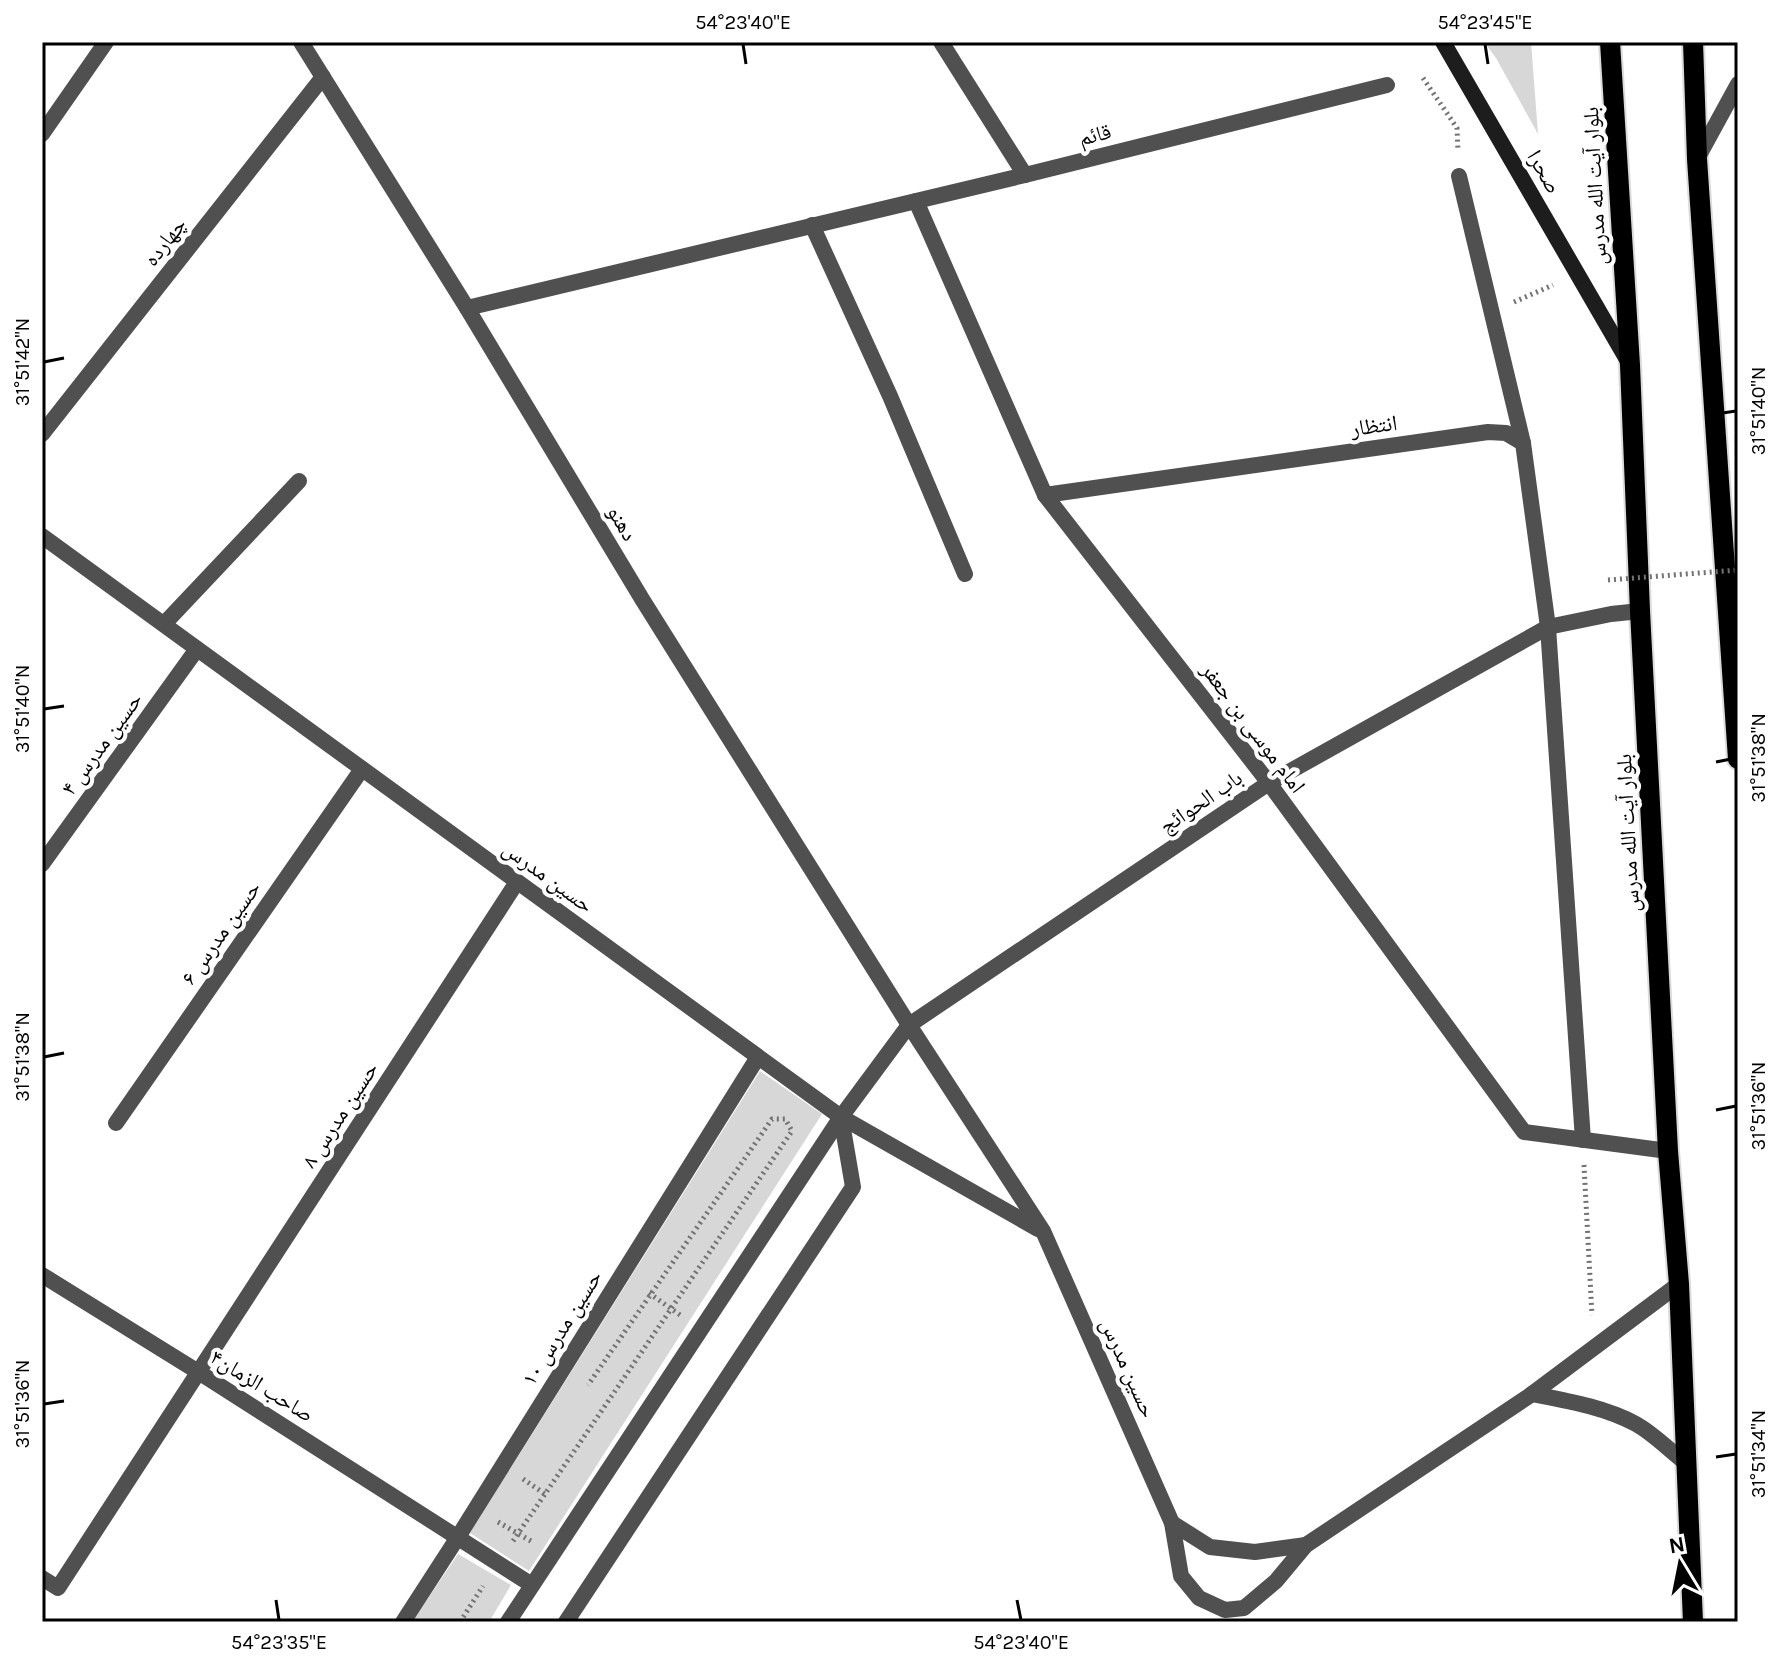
<svg xmlns="http://www.w3.org/2000/svg" width="1780" height="1664" viewBox="0 0 1780 1664" font-family="Karla,'Noto Naskh Arabic',sans-serif">
	<style>
		.green { fill: #d7d7d7 }
		.lines { fill: none; stroke-linecap: round; stroke-linejoin: round }
		.primary-casing { stroke: #dbdbdb; stroke-width: 24 }
		.path { stroke: #727272; stroke-width: 5; stroke-dasharray: 2 4; stroke-linecap: butt }
		.minor { stroke: #505050; stroke-width: 16 }
		.tertiary { stroke: #505050; stroke-width: 16 }
		.secondary { stroke: #1d1d1d; stroke-width: 16 }
		.primary { stroke: #000; stroke-width: 20 }
		.path-bridge { stroke: #727272; stroke-width: 5; stroke-dasharray: 2 4; stroke-linecap: butt }
		.ticks { fill: none; stroke: #000; stroke-width: 3 }
		.labels { text-anchor: middle; dominant-baseline: central; stroke-width: 8; stroke-linejoin: round; paint-order: stroke }
		.street-label { font-size: 22px; fill: #000; stroke: #fff }
		.neatline { fill: none; stroke: #000; stroke-width: 3 }
		.ticks-label { font-size: 20px; text-anchor: middle; fill: #000 }
	</style>
	<rect width="100%" height="100%" fill="#fff"/>
	<g class="green">
		<path d="M1484,42H1531L1538,134L1496,58Z"/>
		<path d="M760,1071L822,1114L529,1571L470,1533Z"/>
		<path d="M458,1554L511,1585L489,1622H412Z"/>
	</g>
	<g class="lines">
		<defs>
			<g id="primary">
				<path d="M1610,42L1630,365L1640,611L1668,1151L1679,1284L1693,1622"/>
				<path d="M1693,42L1697,159L1738,759"/>
			</g>
		</defs>
		<use href="#primary" class="primary-casing"/>
		<g class="path">
			<path d="M1423,78L1457,128L1458,151"/>
			<path d="M1514,302L1553,285"/>
			<path d="M1584,1165L1592,1315"/>
			<path d="M649,1293L680,1315"/>
			<path d="M523,1479L545,1494"/>
			<path d="M498,1522L531,1541"/>
			<path d="M513,1541L792,1131L785,1119H772L588,1385"/>
			<path d="M460,1622L483,1586"/>
		</g>
		<g class="minor">
			<path d="M301,42L467,308L642,599L909,1025L1043,1231L1172,1523L1181,1576L1199,1598L1225,1610L1244,1608L1276,1581L1306,1545L1532,1394L1679,1284"/>
			<path d="M941,42L1025,175"/>
			<path d="M42,134L106,42"/>
			<path d="M1459,176L1523,443"/>
			<path d="M916,201L1045,495L1269,783L1524,1132L1668,1151"/>
			<path d="M812,225L890,396L965,574"/>
			<path d="M467,308L1025,175L1387,85"/>
			<path d="M42,434L323,77"/>
			<path d="M1045,495L1488,432L1506,433L1523,443L1548,627L1583,1140"/>
			<path d="M164,624L299,481"/>
			<path d="M42,864L197,649"/>
			<path d="M841,1117L1038,1229"/>
			<path d="M116,1123L362,769"/>
			<path d="M42,1275L200,1373L532,1585"/>
			<path d="M1532,1394C1568,1401 1604,1407 1636,1424C1654,1434 1670,1451 1686,1463"/>
			<path d="M1172,1523L1210,1547L1255,1552L1306,1545"/>
			<path d="M42,1578L58,1588L517,882"/>
			<path d="M403,1622L458,1537L758,1057"/>
			<path d="M508,1622L841,1117L909,1025L1269,783L1548,627L1611,614L1640,611"/>
			<path d="M566,1622L853,1187L841,1117"/>
		</g>
		<g class="tertiary">
			<path d="M1697,159L1738,84"/>
			<path d="M42,536L841,1117"/>
		</g>
		<path class="secondary" d="M1443,42L1629,363"/>
		<use href="#primary" class="primary"/>
		<path class="path-bridge" d="M1608,580L1738,570"/>
	</g>
	<path class="ticks" d="M743,44L746,64M1485,44L1488,64M44,362L64,358M1716,414L1736,411M44,709L64,706M1716,762L1736,758M44,1057L64,1053M1716,1110L1736,1106M44,1404L64,1401M1716,1457L1736,1454M276,1600L279,1620M1017,1600L1021,1620"/>
	<g class="labels">
		<g class="street-label">
			<text transform="translate(1095 135) rotate(-14)">قائم</text>
			<text transform="translate(1544 172) rotate(60)">صحرا</text>
			<text transform="translate(1595 186) rotate(-93)">بلوار آیت الله مدرس</text>
			<text transform="translate(165 242) rotate(-52)">چهارده</text>
			<text transform="translate(1374 426) rotate(-8)">انتظار</text>
			<text transform="translate(622 523) rotate(59)">دهنو</text>
			<text transform="translate(1253 728) rotate(53)">امام موسی بن جعفر</text>
			<text transform="translate(102 744) rotate(-54)">حسین مدرس ۴</text>
			<text transform="translate(1201 802) rotate(-34)">باب الحوائج</text>
			<text transform="translate(1628 833) rotate(-93)">بلوار آیت الله مدرس</text>
			<text transform="translate(548 877) rotate(36)">حسین مدرس</text>
			<text transform="translate(221 933) rotate(-55)">حسین مدرس ۶</text>
			<text transform="translate(340 1115) rotate(-57)">حسین مدرس ۸</text>
			<text transform="translate(562 1328) rotate(-58)">حسین مدرس ۱۰</text>
			<text transform="translate(1128 1368) rotate(66)">حسین مدرس</text>
			<text transform="translate(262 1386) rotate(32)">صاحب الزمان۴</text>
		</g>
	</g>
	<rect width="1780" height="1664" fill="none" stroke="#ffffff" stroke-width="88"/>
	<g transform="translate(1680 1564) rotate(350)" stroke="#ffffff" stroke-width="6" paint-order="stroke">
	<path d="M0-6L14 30L0 20L-14 30Z" fill="#000000"/>
	<text y="-12" font-size="22" font-weight="bold" text-anchor="middle" fill="#000000">N</text>
	</g>
	<rect x="44" y="44" width="1692" height="1576" class="neatline"/>
	<g class="ticks-label">
		<text x="743" y="29">54°23'40"E</text>
		<text x="1485" y="29">54°23'45"E</text>
		<text transform="translate(22 362) rotate(-90)" y="7">31°51'42"N</text>
		<text transform="translate(1758 411) rotate(-90)" y="7">31°51'40"N</text>
		<text transform="translate(22 709) rotate(-90)" y="7">31°51'40"N</text>
		<text transform="translate(1758 758) rotate(-90)" y="7">31°51'38"N</text>
		<text transform="translate(22 1057) rotate(-90)" y="7">31°51'38"N</text>
		<text transform="translate(1758 1106) rotate(-90)" y="7">31°51'36"N</text>
		<text transform="translate(22 1404) rotate(-90)" y="7">31°51'36"N</text>
		<text transform="translate(1758 1454) rotate(-90)" y="7">31°51'34"N</text>
		<text x="279" y="1649">54°23'35"E</text>
		<text x="1021" y="1649">54°23'40"E</text>
	</g>
</svg>
